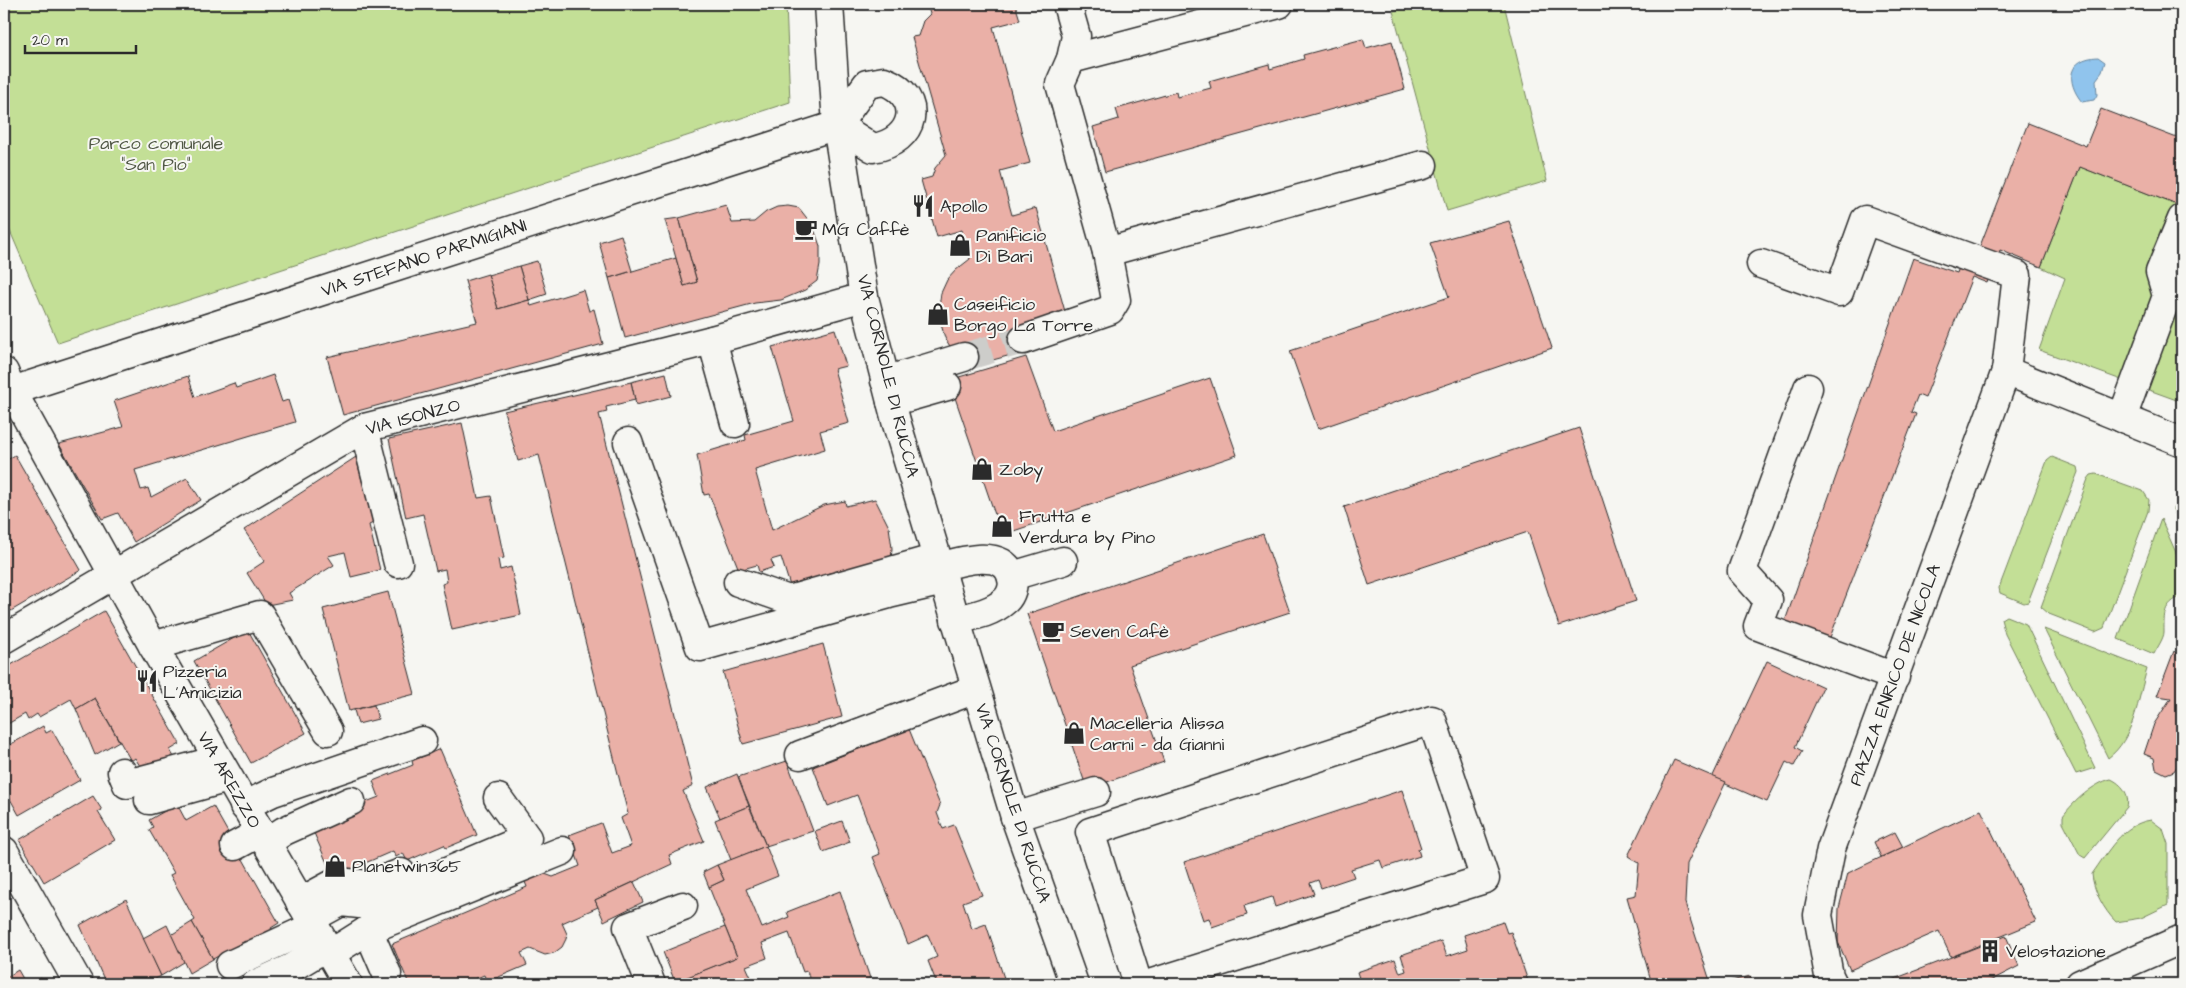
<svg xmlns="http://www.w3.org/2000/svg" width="2186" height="988" viewBox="0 0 2186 988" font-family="'Architects Daughter',sans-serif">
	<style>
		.green { fill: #c3df96; stroke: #778560 }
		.water { fill: #90c4ed; stroke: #68879f }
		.building { fill: #eab0a7; stroke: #2b2b2b }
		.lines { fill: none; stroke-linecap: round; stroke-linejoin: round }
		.minor-tunnel { stroke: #cdcdca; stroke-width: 28; stroke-dasharray: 28 14; stroke-linecap: butt }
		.minor-casing { stroke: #2b2b2b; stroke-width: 31 }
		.major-casing { stroke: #2b2b2b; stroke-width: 31 }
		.minor { stroke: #f6f6f2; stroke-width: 28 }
		.major { stroke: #f6f6f2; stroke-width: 28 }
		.labels { text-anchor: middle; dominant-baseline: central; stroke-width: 4; stroke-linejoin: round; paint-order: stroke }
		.park-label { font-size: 18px; fill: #515846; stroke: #f6f6f2 }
		.poi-label { font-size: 18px; fill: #2b2b2b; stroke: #f6f6f2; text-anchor: start }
		.street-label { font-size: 18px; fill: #2b2b2b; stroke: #f6f6f2 }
	</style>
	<rect width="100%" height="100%" fill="#f6f6f2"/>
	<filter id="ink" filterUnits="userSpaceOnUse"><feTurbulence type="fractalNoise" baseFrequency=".02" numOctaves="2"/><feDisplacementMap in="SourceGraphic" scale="10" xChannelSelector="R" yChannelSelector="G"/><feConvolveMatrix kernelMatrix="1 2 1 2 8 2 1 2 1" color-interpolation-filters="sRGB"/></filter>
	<g filter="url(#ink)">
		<g class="green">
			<path d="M4,4H786L790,102L58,343L4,217Z"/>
			<path d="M1422,4H1504L1547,181L1447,211L1393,11Z"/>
			<path d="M2080,167L2182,207V402L2039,350L2065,278L2041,267Z"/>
			<path d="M2052,457L2077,467L2078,472L2028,602L2024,603L2000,593L1999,588L2047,461Z"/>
			<path d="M2096,474L2143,491L2149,500L2148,511L2104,628L2095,632L2049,614L2041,607L2088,479L2091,475Z"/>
			<path d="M2176,504L2182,506V529L2173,509Z"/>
			<path d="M2161,519L2182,566V596C2163,604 2164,614 2164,632C2164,638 2157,648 2154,654L2118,639Z"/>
			<path d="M2006,616L2026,624L2095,768L2076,774L2005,634L2001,619Z"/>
			<path d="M2044,629L2147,669C2138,699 2134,739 2108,758Z"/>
			<path d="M2111,779C2122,784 2130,794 2127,807L2085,858L2080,855L2063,822V816C2073,802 2094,783 2111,779Z"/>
			<path d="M2151,820L2163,829L2168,844V905L2141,918L2116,922C2104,910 2093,890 2092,874C2108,852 2122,824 2151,820Z"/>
		</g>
		<path class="water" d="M2098,57L2105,62L2102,72L2096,80L2097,95L2094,100L2082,102C2065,81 2068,58 2098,57Z"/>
		<g class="building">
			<path d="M927,4H1015L1020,20L993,27L1030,163L1000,171L1012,215L1036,208L1066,315L1022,352L971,366L951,348L945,338L938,314L941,293L947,280L956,270L970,259L962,230L937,237L921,180L932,177L935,168L946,155L912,37L918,36L923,21L930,14Z"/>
			<path d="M1363,39L1366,48L1392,41L1405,89L1105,172L1093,127L1119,119L1116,109L1176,92L1177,97L1211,88L1209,81L1269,64L1270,69L1304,59L1303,55Z"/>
			<path d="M2101,109L2182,140V207L2080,167L2041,267L2000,250L1987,283L1972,277L1925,398L1918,395L1911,412L1916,414L1829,640L1784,624L1913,258L1957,273L1968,242L1980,246L2028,123L2086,146Z"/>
			<path d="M726,205L732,223L754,222L766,212L777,207L788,206L799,208L813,226L820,246V265L817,281L805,290L781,300L755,303L625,338L609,278L676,258L684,286L697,282L679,218Z"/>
			<path d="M679,218L697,282L684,286L665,220Z"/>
			<path d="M1509,221L1552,348L1318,429L1290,351L1449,297L1430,243Z"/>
			<path d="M621,235L632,271L609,278L599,242Z"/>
			<path d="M537,261L547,294L529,300L519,266Z"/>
			<path d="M519,266L529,300L498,309L488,275Z"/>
			<path d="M488,274L498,309L529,300L531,306L583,290L589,311L594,309L603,344L343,415L327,357L477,322L465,281Z"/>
			<path d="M835,329L846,366L834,369L849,423L820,431L825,449L755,470L772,530L824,505L845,501L846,506L875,499L889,527L892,548L891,562L843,578L840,571L825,574L827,583L791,589L781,557L771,560L774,567L759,572L757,565L739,570L709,494L704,495L697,455L746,440L745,435L794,421L772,347Z"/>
			<path d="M1026,357L1053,431L1210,378L1237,455L1002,535L949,380Z"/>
			<path d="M666,373L671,396L636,405L631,382Z"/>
			<path d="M273,375L282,402L288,400L295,422L135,470L141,490L148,488L151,497L187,478L201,500L134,542L118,513L102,519L59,444L123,427L114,401L188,376L195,397L234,383L236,388Z"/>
			<path d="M631,382L635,400L606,407L607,412L599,414L693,786L683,791L704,841L669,855L672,864L595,900L598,907L562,923L567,934L566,939L562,947L554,953L545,955L530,949L521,953L527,965L487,982L484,975L470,981L471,984H409L392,944L527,887L523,877L542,873L553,877L580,866L569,835L601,823L612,853L631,846L621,818L628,814L539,455L518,461L504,411Z"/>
			<path d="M462,423L478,498L491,496L504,558L498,559L500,570L511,567L521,615L452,630L442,584L447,582L445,569L436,571L423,514L406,518L389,439Z"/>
			<path d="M1579,428L1636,601L1559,626L1528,532L1369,585L1344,507Z"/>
			<path d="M15,455L81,570L4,615V462Z"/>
			<path d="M356,457L373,523L369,525L380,570L351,577L345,552L328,556L334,565L289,593L293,600L267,605L247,573L265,561L244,530Z"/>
			<path d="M1263,534L1290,612L1130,665L1164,762L1087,789L1027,614Z"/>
			<path d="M388,592L415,694L349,711L323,609Z"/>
			<path d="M104,611L180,744L170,750L174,757L145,774L135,758L131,761L95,698L76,709L71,699L39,717L37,714L28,720L25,714L4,726V669Z"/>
			<path d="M248,630L306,733L251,763L194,661Z"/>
			<path d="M823,644L842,717L743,744L723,672Z"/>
			<path d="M2174,651L2182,659V767L2178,765L2174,771L2166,774L2156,769L2154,758L2144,754L2154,724L2171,698L2157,696Z"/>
			<path d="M1767,661L1823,687L1795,747L1802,751L1794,766L1786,762L1767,802L1712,778Z"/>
			<path d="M95,698L119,741L95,755L76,709Z"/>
			<path d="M374,705L378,719L358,724L354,710Z"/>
			<path d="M43,726L46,733L52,730L80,780L19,815L4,788V744L6,747Z"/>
			<path d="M909,729L940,805L937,813L943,829L954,825L982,895L963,902L972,929L986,924L1006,984H937L928,961L937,957L928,935L908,944L873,857L880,854L857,795L828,806L813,767Z"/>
			<path d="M440,749L477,835L446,848L444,845L407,861L403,853L396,857L393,851L333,877L314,833L320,820L379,797L373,781L413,765L412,761Z"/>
			<path d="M1674,760L1726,782L1687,864L1685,903L1711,984H1652L1627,897L1636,895L1639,863L1628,856Z"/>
			<path d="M787,761L813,831L766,846L738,777Z"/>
			<path d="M737,774L749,806L720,818L707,787Z"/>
			<path d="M1402,790L1421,848L1418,849L1420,856L1383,868L1380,860L1351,869L1354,877L1321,888L1318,880L1310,883L1314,894L1275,907L1272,897L1244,906L1247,915L1212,927L1209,918L1203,920L1184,862Z"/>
			<path d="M93,796L102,810L98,812L115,840L44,882L19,840Z"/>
			<path d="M177,804L186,821L213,806L279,923L271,928L276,937L251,951L245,941L213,959L192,922L195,920L170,875L174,873L149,830L153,827L149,820Z"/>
			<path d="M749,806L766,846L731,860L715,820Z"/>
			<path d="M1981,810L2036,922L1951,957L1939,931L1850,970L1838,942L1839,908L1848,873Z"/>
			<path d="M842,821L850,842L823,852L815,831Z"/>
			<path d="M1895,832L1903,847L1881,857L1874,842Z"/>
			<path d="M766,846L778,876L746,889L762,928L789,917L787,912L840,891L872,984H811L807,971L803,972L789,933L762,943L767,958L746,966L754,984H669L737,957L709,887L724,880L717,865Z"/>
			<path d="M717,865L724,880L709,887L703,872Z"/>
			<path d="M634,882L643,902L604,921L595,900Z"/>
			<path d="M126,899L161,976L146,984H106L80,925Z"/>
			<path d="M192,922L213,959L189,973L171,935Z"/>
			<path d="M1503,922L1507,933L1511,932L1529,984H1359H1361L1357,972L1395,959L1400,973L1406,971L1401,955L1441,941L1447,956L1468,949L1464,935Z"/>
			<path d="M167,925L184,962L161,976L143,938Z"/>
			<path d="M725,927L737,957L675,982L663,952Z"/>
			<path d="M2006,936L2019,966L1984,984H1881Z"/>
			<path d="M18,970L26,984H4V979Z"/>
			<path d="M1750,976L1753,984H1721Z"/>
			<path d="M41,978L45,984H31Z"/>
		</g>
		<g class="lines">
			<path class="minor-tunnel" d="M964,357L1023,340"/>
			<defs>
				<g id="minor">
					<path d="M1067,4L1076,36L1071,59L1060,84L1107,252L1423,165"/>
					<path d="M1071,59L1279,4"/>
					<path d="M884,81C926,97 915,142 873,148L837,125L867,84Z"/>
					<path d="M1761,264L1839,292L1865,220L2017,275L2006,371L1831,849L1818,915L1829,976L1833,984"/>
					<path d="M712,340L735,423"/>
					<path d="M1023,340L1110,310L1116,300L1107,252"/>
					<path d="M2006,371L2182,442"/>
					<path d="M4,372L12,391L153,646L348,984"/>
					<path d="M885,381L964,357"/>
					<path d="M1808,388L1742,571L1768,600L1758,626L1895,677"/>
					<path d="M12,391L837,125"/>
					<path d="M891,402L947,386"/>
					<path d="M2122,418L2167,296L2160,272L2182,219"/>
					<path d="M364,428L398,563"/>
					<path d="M628,442L700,647L889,594L944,581"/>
					<path d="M940,567C960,561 1007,547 1012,579C1014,586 1011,595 1006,600C992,613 973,616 955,620"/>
					<path d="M1012,576L1063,561"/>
					<path d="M738,582L789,600L937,558"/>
					<path d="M4,639L364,428L712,340L864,297"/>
					<path d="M153,646L260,615L328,731"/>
					<path d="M800,755L976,689"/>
					<path d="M122,772L127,784L218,760"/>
					<path d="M149,800L228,778"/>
					<path d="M244,806L273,792L422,741"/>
					<path d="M1015,817L1096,792"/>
					<path d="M266,843L284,831L351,801"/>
					<path d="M235,846L259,833"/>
					<path d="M4,851L79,984"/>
					<path d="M300,902L337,882L370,885L401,873"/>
					<path d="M310,919L341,902L369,905L527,838L498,798"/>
					<path d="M368,930L387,974"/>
					<path d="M330,954L368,930L562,851"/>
					<path d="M230,965L314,926"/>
					<path d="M256,984L291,968L326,947"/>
					<path d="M651,984L628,927L683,906"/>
					<path d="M1138,984L1090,832L1432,720L1485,879L1149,984"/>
					<path d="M2080,984L2182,939"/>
				</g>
				<g id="major">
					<path d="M829,4L837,125L864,297L896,421L1015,817L1074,984"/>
					<path d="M2093,979L2095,984"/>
				</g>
			</defs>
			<use href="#minor" class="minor-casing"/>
			<use href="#major" class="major-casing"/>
			<use href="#minor" class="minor"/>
			<use href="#major" class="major"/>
		</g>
	</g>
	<defs>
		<symbol id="restaurant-bare" viewBox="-9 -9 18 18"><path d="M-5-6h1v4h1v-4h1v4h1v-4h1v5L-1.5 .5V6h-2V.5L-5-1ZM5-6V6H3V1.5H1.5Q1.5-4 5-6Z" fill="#2b2b2b" stroke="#f6f6f2" stroke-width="2.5" paint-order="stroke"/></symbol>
		<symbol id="cafe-bare" viewBox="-9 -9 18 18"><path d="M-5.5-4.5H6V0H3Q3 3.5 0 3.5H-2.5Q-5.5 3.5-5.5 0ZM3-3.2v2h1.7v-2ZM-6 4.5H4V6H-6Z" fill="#2b2b2b" stroke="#f6f6f2" stroke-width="2.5" paint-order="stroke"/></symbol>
		<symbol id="shop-bare" viewBox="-9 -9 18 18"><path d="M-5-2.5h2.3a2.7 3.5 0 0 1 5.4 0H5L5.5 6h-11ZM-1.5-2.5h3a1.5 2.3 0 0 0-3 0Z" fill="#2b2b2b" stroke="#f6f6f2" stroke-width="2.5" paint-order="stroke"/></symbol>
		<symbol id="building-bare" viewBox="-9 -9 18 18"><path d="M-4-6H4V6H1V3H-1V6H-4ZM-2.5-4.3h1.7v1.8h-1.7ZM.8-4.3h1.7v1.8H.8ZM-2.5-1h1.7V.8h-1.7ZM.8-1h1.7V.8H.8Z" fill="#2b2b2b" stroke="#f6f6f2" stroke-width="2.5" paint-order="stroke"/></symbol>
	</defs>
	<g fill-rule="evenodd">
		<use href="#restaurant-bare" x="907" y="190" width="32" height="32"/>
		<use href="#cafe-bare" x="790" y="213" width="32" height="32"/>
		<use href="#shop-bare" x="944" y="229" width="32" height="32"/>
		<use href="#shop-bare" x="922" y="298" width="32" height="32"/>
		<use href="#shop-bare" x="966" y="453" width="32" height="32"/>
		<use href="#shop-bare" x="986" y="510" width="32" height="32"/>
		<use href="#cafe-bare" x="1037" y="615" width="32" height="32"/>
		<use href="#restaurant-bare" x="131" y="665" width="32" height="32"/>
		<use href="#shop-bare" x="1058" y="717" width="32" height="32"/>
		<use href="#shop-bare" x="319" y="850" width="32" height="32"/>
		<use href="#building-bare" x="1974" y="935" width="32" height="32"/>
	</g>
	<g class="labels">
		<g class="park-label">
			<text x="156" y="143">Parco comunale<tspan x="156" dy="21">"San Pio"</tspan></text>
		</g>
		<g class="poi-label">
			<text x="940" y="206">Apollo</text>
			<text x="822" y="229">MG Caffè</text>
			<text x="976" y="235">Panificio<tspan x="976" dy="21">Di Bari</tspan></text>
			<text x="954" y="304">Caseificio<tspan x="954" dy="21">Borgo La Torre</tspan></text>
			<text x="999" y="469">Zoby</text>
			<text x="1019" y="516">Frutta e<tspan x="1019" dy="21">Verdura by Pino</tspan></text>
			<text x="1070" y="631">Seven Cafè</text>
			<text x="163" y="671">Pizzeria<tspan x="163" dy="21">L'Amicizia</tspan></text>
			<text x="1090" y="723">Macelleria Alissa<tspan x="1090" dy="21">Carni - da Gianni</tspan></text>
			<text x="352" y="866">Planetwin365</text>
			<text x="2006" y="951">Velostazione</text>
		</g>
		<g class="street-label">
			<text transform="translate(424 258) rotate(-18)">VIA STEFANO PARMIGIANI</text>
			<text transform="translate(888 376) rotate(76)">VIA CORNOLE DI RUCCIA</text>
			<text transform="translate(413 417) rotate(-15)">VIA ISONZO</text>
			<text transform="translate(1895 675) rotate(-70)">PIAZZA ENRICO DE NICOLA</text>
			<text transform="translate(229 780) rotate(60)">VIA AREZZO</text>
			<text transform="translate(1013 803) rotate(72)">VIA CORNOLE DI RUCCIA</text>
		</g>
	</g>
	<rect width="2186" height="988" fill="none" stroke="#f6f6f2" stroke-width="20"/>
	<rect x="10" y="10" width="2166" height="968" fill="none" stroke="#2b2b2b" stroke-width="2" filter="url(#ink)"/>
	<path d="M25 45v8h111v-8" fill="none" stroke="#2b2b2b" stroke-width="2.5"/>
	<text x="32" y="45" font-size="15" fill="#2b2b2b" stroke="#f6f6f2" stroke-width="4" paint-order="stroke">20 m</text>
</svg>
